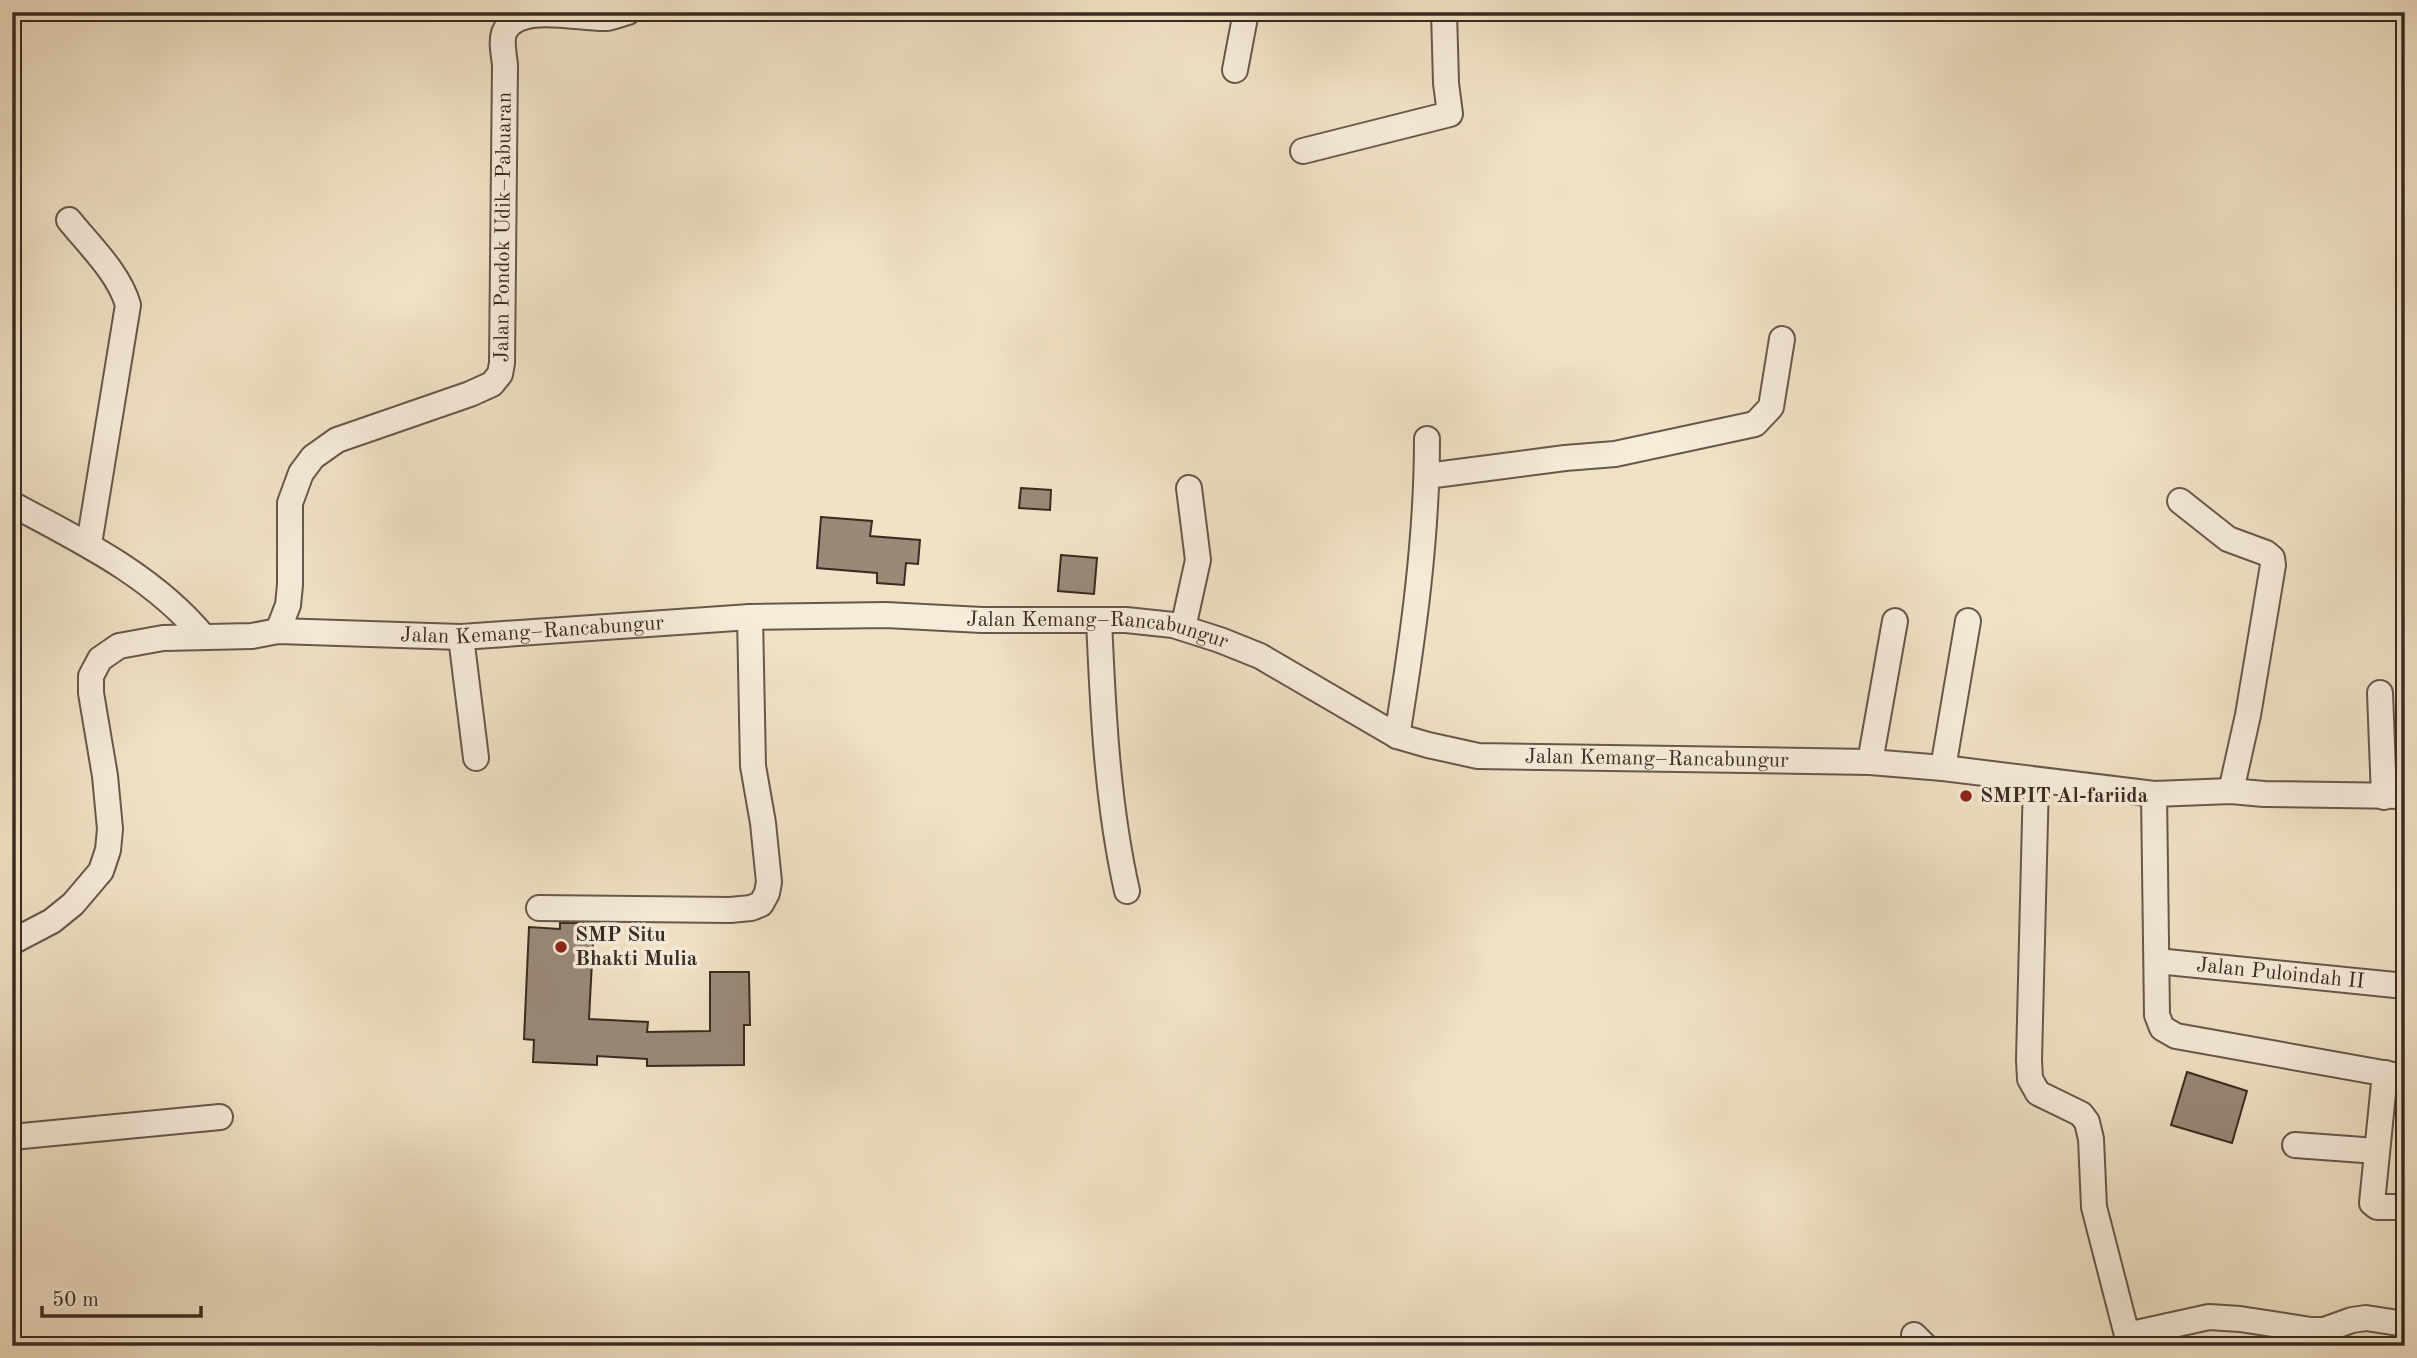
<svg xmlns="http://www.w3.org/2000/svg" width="2417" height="1358" viewBox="0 0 2417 1358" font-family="'Old Standard TT',serif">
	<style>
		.building { fill: #998a78; stroke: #392a23; stroke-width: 2 }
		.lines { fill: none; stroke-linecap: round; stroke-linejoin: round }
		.minor-casing { stroke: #67584c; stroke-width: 28 }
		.minor { stroke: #f6ecda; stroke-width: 24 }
		.poi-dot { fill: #8f2418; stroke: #f6ecda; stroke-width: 2.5 }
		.labels { text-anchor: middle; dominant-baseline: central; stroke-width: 7; stroke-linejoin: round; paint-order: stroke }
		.street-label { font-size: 21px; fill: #392a23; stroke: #f6ecda }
		.poi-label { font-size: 21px; font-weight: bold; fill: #392a23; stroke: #f6ecda; text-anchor: start }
	</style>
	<rect width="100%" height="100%" fill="#f1e2c6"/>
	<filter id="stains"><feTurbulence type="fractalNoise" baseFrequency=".00286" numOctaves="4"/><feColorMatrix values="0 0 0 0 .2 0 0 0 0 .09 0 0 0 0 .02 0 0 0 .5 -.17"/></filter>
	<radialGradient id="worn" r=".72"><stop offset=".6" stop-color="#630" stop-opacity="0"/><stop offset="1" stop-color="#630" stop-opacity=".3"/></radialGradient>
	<g class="building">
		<path d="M1021,488L1051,490L1050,510L1019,508Z"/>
		<path d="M821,517L872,521L870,536L920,540L918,564L906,563L904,585L877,583V573L817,568Z"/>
		<path d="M1061,555L1097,558L1094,594L1058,591Z"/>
		<path d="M560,923H594L589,1019L648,1022L647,1032L710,1031V972H749L750,1025H744V1065L647,1066V1059L597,1056V1065L533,1062L534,1040L524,1039L529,927L560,929Z"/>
		<path d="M2187,1072L2247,1091L2232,1143L2171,1125Z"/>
	</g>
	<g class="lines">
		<defs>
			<g id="minor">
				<path d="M1235,70L1246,12"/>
				<path d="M1303,151L1450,114L1446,83L1444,12"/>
				<path d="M69,220C89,245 119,273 128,305L89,544"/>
				<path d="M1427,476L1565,458L1615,454L1755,424L1771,407L1782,339"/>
				<path d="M2180,501L2228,539L2266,553L2272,558L2273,565L2248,715L2231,791"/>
				<path d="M12,504C81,541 152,575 203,636"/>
				<path d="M1099,620C1103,711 1107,802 1127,891"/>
				<path d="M1183,628L1198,560L1189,488"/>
				<path id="s1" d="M278,631L288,605L290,585V503L301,473L313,457L337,440L470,394L492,384L500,374L502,363L505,65C504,55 501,42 504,33C517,1 581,20 607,18C614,17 621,14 628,12"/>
				<path d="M461,637L476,758"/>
				<path d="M2380,693L2384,797"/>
				<path d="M1397,736C1413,638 1427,539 1427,439"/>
				<path d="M1870,762L1895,621"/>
				<path d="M1943,768L1968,621"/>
				<path d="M2036,780L2029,1060L2030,1079L2038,1093L2081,1114L2087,1122L2091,1139L2094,1207L2127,1335V1346"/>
				<path d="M2154,794L2157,1015L2162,1028L2176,1036L2405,1077"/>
				<path d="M539,908L730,910L751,908L761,904L767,893L769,882L763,823L753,766L750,617"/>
				<path id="s2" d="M12,942L52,921L73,904L101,871L108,850L110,829L105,776L91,693V676L100,659L119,646L163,638L252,636L278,631L461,637L750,617L886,615L982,620H1126L1173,625L1220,640L1260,656L1397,736L1428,745L1478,756L1870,762L1943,768L2154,794L2231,791L2264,794L2405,796"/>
				<path id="s3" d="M2157,961L2405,986"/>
				<path d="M2385,1073L2372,1203L2377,1207H2404"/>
				<path d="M12,1137L220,1117"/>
				<path d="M2295,1145L2377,1151"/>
				<path d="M1914,1335L1925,1346"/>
				<path d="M2127,1335L2209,1317L2240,1319L2311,1330H2324L2352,1320L2366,1318L2405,1324"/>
			</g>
		</defs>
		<use href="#minor" class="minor-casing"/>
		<use href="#minor" class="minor"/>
	</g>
	<g class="poi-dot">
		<circle cx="1966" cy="796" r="7"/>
		<circle cx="561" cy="947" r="7"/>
	</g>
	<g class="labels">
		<g class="street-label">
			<text stroke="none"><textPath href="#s1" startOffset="536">Jalan Pondok Udik–Pabuaran</textPath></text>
			<text stroke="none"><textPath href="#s2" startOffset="770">Jalan Kemang–Rancabungur</textPath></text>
			<text stroke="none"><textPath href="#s2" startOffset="1337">Jalan Kemang–Rancabungur</textPath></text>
			<text stroke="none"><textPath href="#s2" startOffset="1925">Jalan Kemang–Rancabungur</textPath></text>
			<text stroke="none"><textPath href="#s3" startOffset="124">Jalan Puloindah II</textPath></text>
		</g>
		<g class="poi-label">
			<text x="1980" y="796">SMPIT Al-fariida</text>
			<text x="575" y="935">SMP Situ<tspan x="575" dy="24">Bhakti Mulia</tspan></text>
		</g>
	</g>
	<rect width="2417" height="1358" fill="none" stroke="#f1e2c6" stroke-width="42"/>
	<rect x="14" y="14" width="2389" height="1330" fill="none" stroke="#392a23" stroke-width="3.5"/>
	<rect x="21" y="21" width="2375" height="1316" fill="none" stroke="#392a23" stroke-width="2"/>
	<path d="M42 1306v10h159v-10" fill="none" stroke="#392a23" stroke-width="3.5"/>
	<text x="52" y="1306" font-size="21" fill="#392a23" stroke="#f6ecda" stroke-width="5" paint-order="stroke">50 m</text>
	<rect width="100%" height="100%" filter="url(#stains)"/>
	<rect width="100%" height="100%" fill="url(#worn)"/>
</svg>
